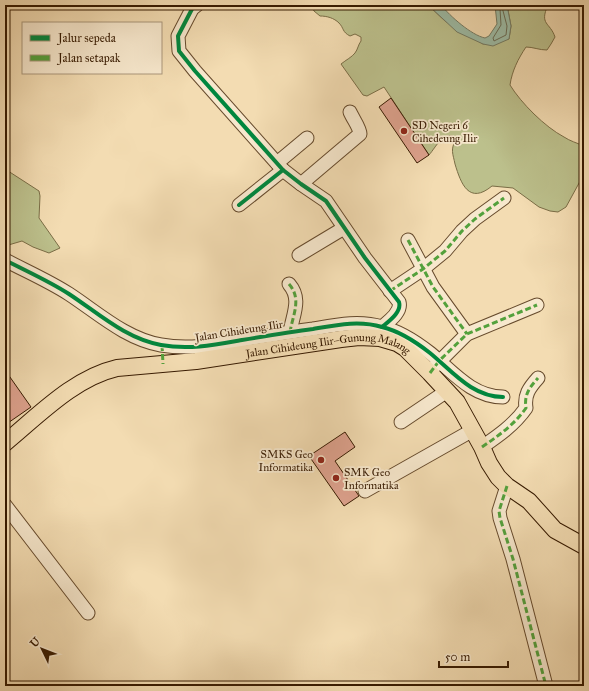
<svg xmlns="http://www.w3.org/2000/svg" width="589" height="691" viewBox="0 0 589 691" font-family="'IM FELL Great Primer',serif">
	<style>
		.green { fill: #bcc08c; stroke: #7a6d46 }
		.water { fill: #9dbca6; stroke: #747b64 }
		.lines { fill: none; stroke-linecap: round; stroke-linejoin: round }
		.shore { stroke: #6a6b53; stroke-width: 1 }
		.building { fill: #dea28e; stroke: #371a00 }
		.minor-casing { stroke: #664a2c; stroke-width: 15 }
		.major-casing { stroke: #371a00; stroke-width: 18 }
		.minor { stroke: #f7e8cd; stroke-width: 13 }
		.major { stroke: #f3dcb2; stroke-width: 16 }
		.quiet { stroke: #53a13c; stroke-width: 3; stroke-dasharray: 6 3; stroke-linecap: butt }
		.cycleway-casing { stroke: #f7e8cd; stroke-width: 6 }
		.cycleway { stroke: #00873e; stroke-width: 4 }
		.poi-dot { fill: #8f2418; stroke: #f7e8cd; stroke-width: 1.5 }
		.labels { text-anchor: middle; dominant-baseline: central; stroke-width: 3.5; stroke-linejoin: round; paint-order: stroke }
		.poi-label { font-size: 11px; fill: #371a00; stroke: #f7e8cd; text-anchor: start }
		.street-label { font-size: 11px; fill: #371a00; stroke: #f7e8cd }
	</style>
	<rect width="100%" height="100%" fill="#f3dcb2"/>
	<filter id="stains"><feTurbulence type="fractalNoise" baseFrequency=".005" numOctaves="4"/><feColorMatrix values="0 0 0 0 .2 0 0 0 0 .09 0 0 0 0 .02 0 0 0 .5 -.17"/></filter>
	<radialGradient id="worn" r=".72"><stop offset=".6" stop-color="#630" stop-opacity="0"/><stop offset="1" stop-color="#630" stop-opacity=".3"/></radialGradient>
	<g class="green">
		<path d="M311,5H428L445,21L483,44L509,39L511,26L507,5H548C539,25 550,22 555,37L551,44L547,50C539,50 533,47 526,47C518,59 512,71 510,85C521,103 545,127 564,137C570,141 577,143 584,146V174L566,207L558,212L550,211L539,207L513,188L492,186C469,205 461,184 455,164C453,154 450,149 456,140L455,137C443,131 436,147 429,155L384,87L367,96L363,95L341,64C346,60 352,57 355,53C358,49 358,45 361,41V37L355,34L350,36C342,32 344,28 339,23C334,18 327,16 320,16L314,11Z"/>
		<path d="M5,169L39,191L40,196L39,218L60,248L49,253L33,247L22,241L5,246Z"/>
	</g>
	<path class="water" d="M428,5H441C450,16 471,35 485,38L489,36L497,24L495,5H507L511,26L509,39L493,46L483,44L457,32Z"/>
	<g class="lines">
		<path class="shore" d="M499,5L501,7L500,9L501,25L493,38L494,41L506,35L507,26L502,7L504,5"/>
	</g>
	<g class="building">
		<path d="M391,98L429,155L417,163L379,107Z"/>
		<path d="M5,370L31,407L5,425Z"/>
		<path d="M345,432L355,447L335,461L359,496L344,506L309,456Z"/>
	</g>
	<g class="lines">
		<defs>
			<g id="minor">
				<path d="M197,5L192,9L178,36L179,51L195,71L283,170"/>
				<path d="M277,163L307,138"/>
				<path d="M301,184L360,134C360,128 353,119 350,112"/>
				<path d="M239,205L283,170L301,184L326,201L365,258L399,302C402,312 389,321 382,327"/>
				<path d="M408,240L433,287L467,334"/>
				<path d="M299,255L344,228"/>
				<path d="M5,260C26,271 49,281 69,294C98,313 126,339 161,345C189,350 214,345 242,340C266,336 290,332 313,329C336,325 359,320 382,327C399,331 416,342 430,353C452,371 472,397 503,397"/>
				<path d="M289,284C302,299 293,314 290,332"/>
				<path d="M390,291L423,269L445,251L462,231L475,219L504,198"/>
				<path d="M434,367L467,334L537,305"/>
				<path d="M401,422L447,391"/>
				<path d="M482,447C498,436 514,425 526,408C524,395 529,388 538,378"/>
				<path d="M507,486L499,511L500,518L513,559L546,686"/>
				<path d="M365,491L473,430"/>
				<path d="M5,505L88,613"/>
			</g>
			<g id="major">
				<path id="s1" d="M5,443C39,415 74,378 117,368L196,361L341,339L359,337L380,338L397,343L405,348L430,373L457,402L482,447L489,463L498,477L507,486L529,501L555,530L584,546"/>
			</g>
		</defs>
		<use href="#minor" class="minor-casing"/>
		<use href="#major" class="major-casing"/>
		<use href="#minor" class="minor"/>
		<use href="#major" class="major"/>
		<g class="quiet">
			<path d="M408,240L433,287L467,334"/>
			<path d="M289,284C302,299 293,314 290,332"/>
			<path d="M390,291L423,269L445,251L462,231L475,219L504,198"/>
			<path d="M162,345L163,364"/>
			<path d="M430,373L439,361L467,334L537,305"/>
			<path d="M482,447C498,436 514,425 526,408C524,395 529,388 538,378"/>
			<path d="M507,486L499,511L500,518L513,559L546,686"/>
		</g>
		<defs>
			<g id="cycleway">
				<path d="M197,5L192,9L178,36L179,51L195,71L283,170"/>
				<path d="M239,205L283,170L301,184L326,201L365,258L399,302C402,312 389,321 382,327"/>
				<path d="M5,260C26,271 49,281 69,294C98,313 126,339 161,345C189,350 214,345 242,340C266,336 290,332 313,329C336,325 359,320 382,327C399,331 416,342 430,353C452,371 472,397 503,397"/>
			</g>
		</defs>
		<use href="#cycleway" class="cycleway-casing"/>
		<use href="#cycleway" class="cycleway"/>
	</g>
	<g class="poi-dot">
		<circle cx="404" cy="131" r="4"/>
		<circle cx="321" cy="460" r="4"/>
		<circle cx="336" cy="478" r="4"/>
	</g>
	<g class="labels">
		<g class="poi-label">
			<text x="412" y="125">SD Negeri 6<tspan x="412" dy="13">Cihedeung Ilir</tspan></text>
			<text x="313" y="454" text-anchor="end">SMKS Geo<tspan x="313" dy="13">Informatika</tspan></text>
			<text x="344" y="472">SMK Geo<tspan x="344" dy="13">Informatika</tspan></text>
		</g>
		<g class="street-label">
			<text transform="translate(239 331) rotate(-9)">Jalan Cihideung Ilir</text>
			<text stroke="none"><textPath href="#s1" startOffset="350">Jalan Cihideung Ilir–Gunung Malang</textPath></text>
		</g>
	</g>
	<rect width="589" height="691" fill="none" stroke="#f3dcb2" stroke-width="20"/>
	<rect x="6" y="6" width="577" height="679" fill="none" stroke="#371a00" stroke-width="2"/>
	<rect x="10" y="10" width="569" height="671" fill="none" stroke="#371a00"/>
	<rect x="22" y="22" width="140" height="52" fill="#f7e8cd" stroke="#aa967b"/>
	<rect x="30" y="35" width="20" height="6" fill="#00873e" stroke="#aa967b"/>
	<text x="58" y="42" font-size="12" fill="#371a00">Jalur sepeda</text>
	<rect x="30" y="55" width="20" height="6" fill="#53a13c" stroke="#aa967b"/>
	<text x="58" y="62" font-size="12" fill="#371a00">Jalan setapak</text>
	<g transform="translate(42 649) rotate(313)" stroke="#f7e8cd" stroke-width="3" paint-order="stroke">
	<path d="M0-3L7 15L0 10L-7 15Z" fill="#371a00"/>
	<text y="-6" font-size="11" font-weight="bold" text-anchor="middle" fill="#371a00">U</text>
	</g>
	<path d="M439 661v6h69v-6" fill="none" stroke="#371a00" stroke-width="2"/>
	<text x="445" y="661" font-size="12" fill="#371a00" stroke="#f7e8cd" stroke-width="3" paint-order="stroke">50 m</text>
	<rect width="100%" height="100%" filter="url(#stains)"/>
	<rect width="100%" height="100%" fill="url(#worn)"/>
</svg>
